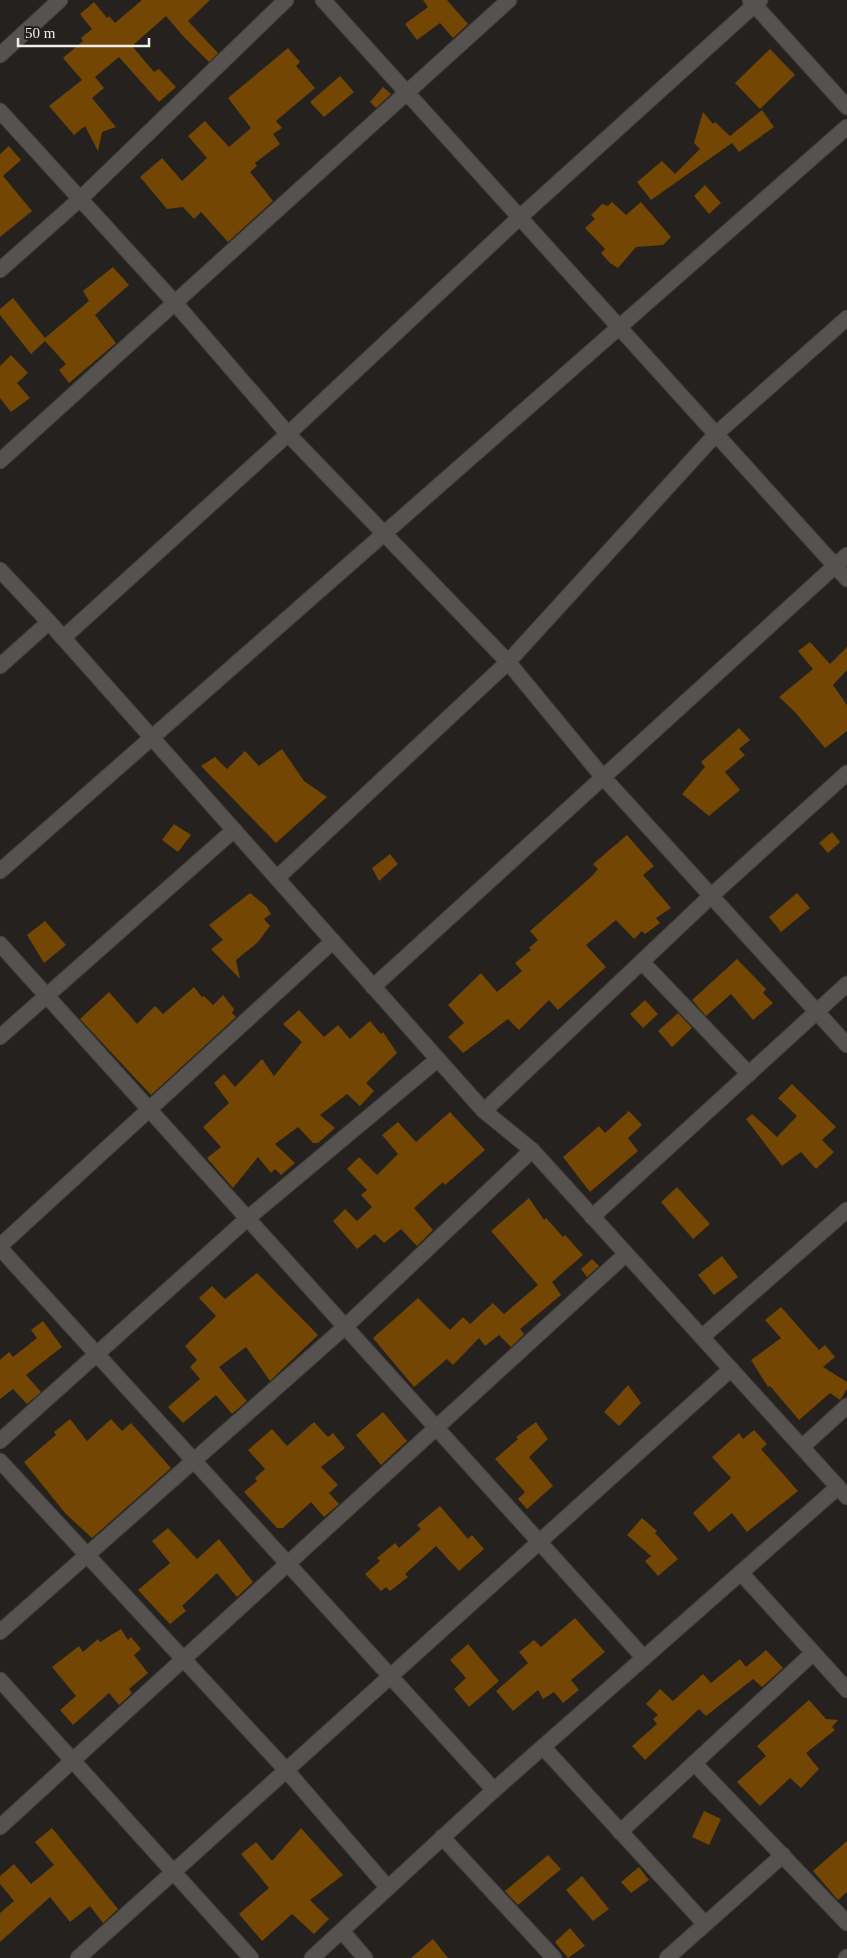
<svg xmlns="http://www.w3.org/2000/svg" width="847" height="1958" viewBox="0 0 847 1958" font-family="'Times New Roman',serif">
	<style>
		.building { fill: #734603 }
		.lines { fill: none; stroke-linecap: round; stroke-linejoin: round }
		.minor-casing { stroke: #3f3d3b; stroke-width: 17 }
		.minor { stroke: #55524f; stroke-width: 15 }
	</style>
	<rect width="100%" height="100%" fill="#24211f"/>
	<g class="building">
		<path d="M142,0H210L188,21L218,53L209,62L183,36L166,16L132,46L154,72L159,69L176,87L159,102L119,57L95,77L104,88L92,98L116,127L102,132L98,151L85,126L74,135L49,106L82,80L63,58L83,41L81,38L92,29L80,14L94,2L107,18L109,16L115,23Z"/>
		<path d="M423,0H447L468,24L453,38L440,23L417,40L405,24L428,7Z"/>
		<path d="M288,48L300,62L296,66L315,88L276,121L282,128L273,134L280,144L255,163L257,166L250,172L273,201L228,242L201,212L194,219L183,207L167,209L140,177L162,158L182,181L207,158L188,136L205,121L229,147L251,128L228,98Z"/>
		<path d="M770,49L795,75L760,109L735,83Z"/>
		<path d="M340,76L354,92L324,117L310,102Z"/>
		<path d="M383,87L391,94L376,108L370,102Z"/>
		<path d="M762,110L774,127L739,152L732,143L651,200L637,182L662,161L675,174L700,149L694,143L703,112L713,124L715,122L730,136Z"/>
		<path d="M9,146L21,160L3,176L32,211L0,237V154Z"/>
		<path d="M705,185L721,203L709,214L694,196Z"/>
		<path d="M612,202L626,215L641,202L671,237L663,245L636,247L618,268L610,263L601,253L605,249L585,228L595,219L591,215L602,204L608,206Z"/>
		<path d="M113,267L129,285L95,315L116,343L69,383L59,370L66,364L45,341L31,354L0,315V309L13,298L45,338L89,301L83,291Z"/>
		<path d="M11,355L28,373L17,383L30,398L11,412L0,398V366Z"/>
		<path d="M810,642L830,664L847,647V670L833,685L847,705V731L825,748L795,712L779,697L813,669L798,651Z"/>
		<path d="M739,728L750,740L739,749L745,755L725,772L740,790L709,816L682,794L705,767L701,762Z"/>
		<path d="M282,749L304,781L327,797L276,843L201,766L215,757L227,769L245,751L259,766Z"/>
		<path d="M174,824L191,835L178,852L162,840Z"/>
		<path d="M832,832L840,842L828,853L819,843Z"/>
		<path d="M627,835L654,866L643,875L671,908L656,918L660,923L645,934L642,931L634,939L616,920L586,945L606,967L558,1010L549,1000L519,1030L508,1019L463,1053L448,1037L464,1023L448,1005L481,973L497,992L522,971L515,963L531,950L529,948L538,940L530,931L592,876L598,869L593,864Z"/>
		<path d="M390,854L398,864L379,881L372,868Z"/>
		<path d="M250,893L266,906L271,914L264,919L270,926L258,942L236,960L240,979L211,949L223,940L209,925Z"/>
		<path d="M797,893L810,908L781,932L769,917Z"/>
		<path d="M45,921L66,945L44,963L27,935Z"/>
		<path d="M737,959L766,989L763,993L773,1003L753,1020L731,994L706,1016L692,1000Z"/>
		<path d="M194,987L202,997L204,996L213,1005L223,995L234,1009L232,1013L236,1017L151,1095L80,1019L109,992L137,1024L155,1006L163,1014Z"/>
		<path d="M645,1000L658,1014L643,1028L630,1014Z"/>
		<path d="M299,1010L324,1037L338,1025L350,1039L370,1021L381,1034L383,1032L397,1053L366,1083L374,1091L360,1106L347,1094L320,1115L335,1128L318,1143H313L298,1127L275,1144L295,1163L281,1175L275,1169L271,1173L258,1157L233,1188L207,1158L221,1147L203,1127L229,1103L214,1083L224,1074L235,1087L262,1059L274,1076L302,1042L283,1024Z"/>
		<path d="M678,1013L692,1028L672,1047L658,1031Z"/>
		<path d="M792,1084L836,1127L822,1140L834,1152L816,1169L801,1152L782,1166L746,1119L752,1114L777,1137L797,1116L778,1098Z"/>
		<path d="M629,1111L642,1125L628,1138L638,1151L590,1192L563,1157L599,1126L605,1133Z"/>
		<path d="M450,1112L485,1150L445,1185L443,1182L414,1208L433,1230L417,1246L401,1229L384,1243L375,1234L357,1249L333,1221L345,1209L357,1221L372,1207L361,1195L367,1190L347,1169L359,1157L377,1175L398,1154L382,1135L398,1122L416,1142Z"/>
		<path d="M677,1187L710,1224L693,1239L661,1202Z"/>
		<path d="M529,1198L544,1220L546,1218L563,1237L565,1235L583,1255L552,1282L561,1295L520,1329L524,1334L511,1347L499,1335L485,1346L479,1338L453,1365L447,1359L414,1387L373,1338L418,1298L450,1330L463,1317L470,1324L493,1303L504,1314L538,1285L491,1231Z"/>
		<path d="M722,1256L738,1277L714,1295L698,1275Z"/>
		<path d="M592,1259L599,1266L587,1277L581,1269Z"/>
		<path d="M257,1273L318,1335L270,1381L246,1347L219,1367L247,1401L232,1414L216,1395L183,1423L168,1407L200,1379L190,1367L197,1360L185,1346L216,1316L199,1298L212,1286L225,1299Z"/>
		<path d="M781,1307L819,1350L825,1345L835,1357L823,1367L847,1382V1389L840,1400L830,1393L799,1420L770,1386L768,1387L751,1360L781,1338L765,1320Z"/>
		<path d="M43,1321L62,1347L26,1375L41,1392L27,1404L13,1389L0,1399V1360L9,1352L13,1357L37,1338L31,1330Z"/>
		<path d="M628,1385L641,1403L619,1426L604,1412Z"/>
		<path d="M383,1412L407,1441L381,1465L356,1435Z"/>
		<path d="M70,1419L87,1441L111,1419L122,1431L131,1423L171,1468L92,1538L65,1513L24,1462L56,1435L54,1432Z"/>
		<path d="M314,1422L328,1437L333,1433L345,1448L321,1467L338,1485L329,1493L339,1504L324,1517L311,1502L283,1528H277L244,1492L257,1481L255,1478L265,1469L248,1450L272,1429L287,1446Z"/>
		<path d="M536,1422L548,1439L529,1457L553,1486L527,1509L518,1499L525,1492L495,1459L518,1439L516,1437Z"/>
		<path d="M754,1430L767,1444L761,1449L798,1491L747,1532L732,1513L709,1532L693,1513L731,1478L712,1457L739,1433L743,1439Z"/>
		<path d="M440,1506L468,1539L472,1535L484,1549L459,1571L436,1546L405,1574L408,1577L390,1591L386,1587L381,1591L365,1574L380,1561L377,1558L395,1543L399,1548L421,1529L417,1525Z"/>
		<path d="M642,1518L657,1531L655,1533L678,1559L658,1576L645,1561L651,1556L627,1535Z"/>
		<path d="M168,1528L197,1559L219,1539L253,1582L237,1597L217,1573L182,1606L186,1611L170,1624L138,1590L170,1563L152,1541Z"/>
		<path d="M575,1618L605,1652L571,1680L579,1690L563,1703L554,1692L543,1699L538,1690L513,1711L496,1691L528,1663L519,1652L534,1640L541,1647Z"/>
		<path d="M121,1629L128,1640L131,1637L141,1649L134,1655L148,1673L129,1689L132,1693L119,1705L109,1693L73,1725L60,1710L76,1696L52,1667L79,1646L83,1652L98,1639L100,1642Z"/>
		<path d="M468,1644L499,1681L469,1707L454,1689L466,1678L450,1660Z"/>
		<path d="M766,1650L783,1668L762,1687L753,1679L706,1716L699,1709L645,1760L632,1746L657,1724L653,1719L658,1715L646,1704L660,1689L673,1701L703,1674L711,1683L740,1659L746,1667Z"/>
		<path d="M809,1700L826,1719L838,1720L832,1727L835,1730L806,1753L819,1769L801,1788L790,1778L760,1806L737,1782L766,1756L757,1746Z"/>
		<path d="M704,1811L721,1819L709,1845L692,1837Z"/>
		<path d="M52,1828L118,1909L103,1923L90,1906L70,1922L50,1897L0,1942V1913L14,1901L0,1884V1876L14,1864L31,1884L54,1865L35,1842Z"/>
		<path d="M301,1828L343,1875L310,1900L329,1919L314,1934L292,1914L262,1941L239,1914L269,1888L241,1854L256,1842L272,1861Z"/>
		<path d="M847,1841V1892L838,1900L813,1871Z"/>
		<path d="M548,1855L561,1869L518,1905L505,1891Z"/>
		<path d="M639,1867L649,1880L631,1893L621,1882Z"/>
		<path d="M582,1876L609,1909L593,1921L566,1890Z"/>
		<path d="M570,1928L585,1946L568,1958L555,1942Z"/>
		<path d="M433,1939L448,1958H411Z"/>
	</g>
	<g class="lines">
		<defs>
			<g id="minor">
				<path d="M323,0L847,579"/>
				<path d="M750,0L847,107"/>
				<path d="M0,55L60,0"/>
				<path d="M0,111L175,303L288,434L508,662L602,776L847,1045"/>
				<path d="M0,270L80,199L286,0"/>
				<path d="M0,461L509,0"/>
				<path d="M0,570L49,622L484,1111L532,1150L847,1497"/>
				<path d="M63,638L288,434L520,217L760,0"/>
				<path d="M0,666L49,622"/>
				<path d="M0,871L847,127"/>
				<path d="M277,878L508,662L716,434L847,318"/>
				<path d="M0,944L644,1658"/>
				<path d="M642,962L749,1074"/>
				<path d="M373,987L847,555"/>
				<path d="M0,1037L234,830"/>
				<path d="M484,1111L711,896L847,773"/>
				<path d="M592,1217L847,984"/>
				<path d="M0,1246L333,941"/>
				<path d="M0,1248L494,1790"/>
				<path d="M702,1337L847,1210"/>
				<path d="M0,1441L248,1218L438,1059"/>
				<path d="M802,1447L847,1406"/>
				<path d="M0,1461L287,1771L388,1888"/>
				<path d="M741,1573L847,1690"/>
				<path d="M0,1632L346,1326L532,1150"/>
				<path d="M0,1680L251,1958"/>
				<path d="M543,1747L705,1924"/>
				<path d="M694,1763L847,1923"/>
				<path d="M0,1827L626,1254"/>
				<path d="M620,1832L813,1653"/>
				<path d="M442,1837L554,1958"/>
				<path d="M342,1931L365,1958"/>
				<path d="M78,1958L731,1369"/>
				<path d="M312,1958L494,1790L838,1487"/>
				<path d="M667,1958L783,1855"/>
				<path d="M846,1958L847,1957"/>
			</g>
		</defs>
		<use href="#minor" class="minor-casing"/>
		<use href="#minor" class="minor"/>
	</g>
	<path d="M18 38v8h131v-8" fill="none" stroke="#efeeec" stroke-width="2.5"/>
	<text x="25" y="38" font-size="15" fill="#efeeec" stroke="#24211f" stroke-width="4" paint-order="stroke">50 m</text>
</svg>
